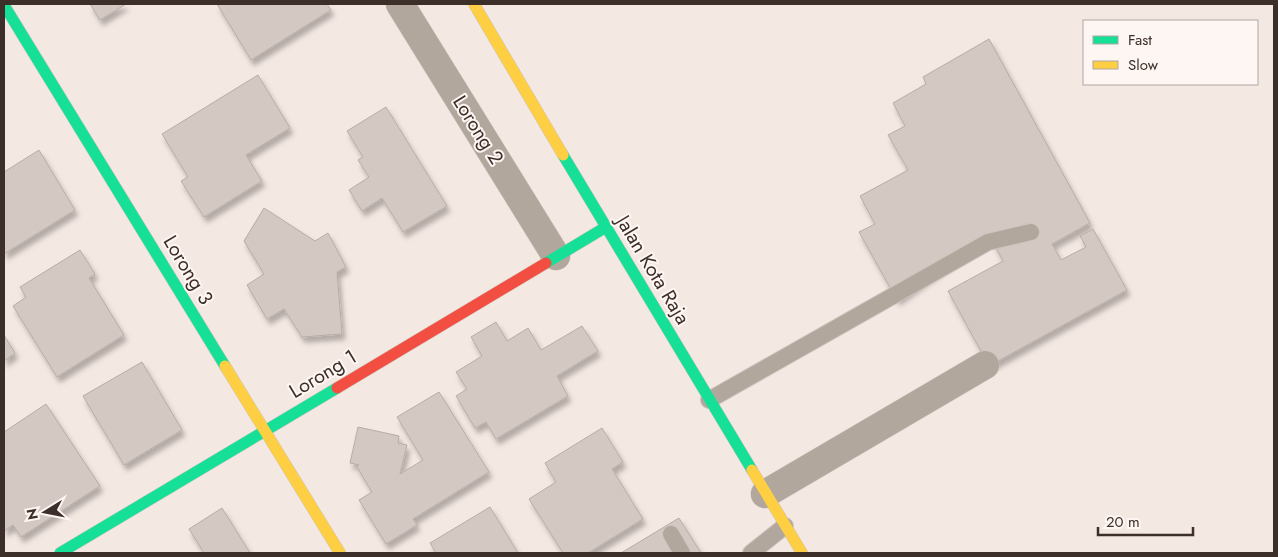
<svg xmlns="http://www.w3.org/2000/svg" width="1278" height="557" viewBox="0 0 1278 557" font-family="Jost,sans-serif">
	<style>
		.building { fill: #d4c8c2; stroke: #b8aca6; filter: url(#shadow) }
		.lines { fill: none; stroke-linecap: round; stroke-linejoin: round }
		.lane-casing { stroke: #cec4be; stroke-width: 18 }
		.street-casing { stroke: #cec4be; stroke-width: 29 }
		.fast-casing { stroke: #cec4be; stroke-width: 12 }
		.slow-casing { stroke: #cec4be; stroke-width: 12 }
		.jam-casing { stroke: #cec4be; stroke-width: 12 }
		.lane { stroke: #b2a79d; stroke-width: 16 }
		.street { stroke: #b2a79d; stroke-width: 28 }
		.fast { stroke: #16e098; stroke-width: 11 }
		.slow { stroke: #ffcf43; stroke-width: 11 }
		.jam { stroke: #f24e42; stroke-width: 11 }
		.labels { text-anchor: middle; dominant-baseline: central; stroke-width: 4; stroke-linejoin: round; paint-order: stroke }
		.street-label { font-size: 20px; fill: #3c2e28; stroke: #fef6f3 }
	</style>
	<defs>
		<filter id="shadow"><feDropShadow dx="3" dy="5.5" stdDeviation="2.5" flood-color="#0004"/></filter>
	</defs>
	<rect width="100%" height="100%" fill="#f4e8e2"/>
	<g class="building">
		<path d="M90,4H126L100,20Z"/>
		<path d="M217,4H327L331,10L251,60Z"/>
		<path d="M989,39L1090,223L1052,244L1061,260L1086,247L1080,236L1093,229L1127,290L989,366L948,291L1003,261L989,234L897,300L859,232L875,224L860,196L908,170L888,135L905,126L893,103L926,84L923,77Z"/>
		<path d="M258,75L290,128L246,155L262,181L204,217L181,181L188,177L162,134Z"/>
		<path d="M386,107L447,206L403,232L382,198L362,211L349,190L369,177L358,160L363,157L347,131Z"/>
		<path d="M39,150L75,210L4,254V172Z"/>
		<path d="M264,208L315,241L328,233L346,267L337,272L342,334L302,337L284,309L267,319L247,285L264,274L244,241Z"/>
		<path d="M80,250L95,274L89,278L124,335L57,377L13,306L26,297L20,287Z"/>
		<path d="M496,322L507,341L528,328L541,350L582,326L598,351L557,376L568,396L496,439L486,422L475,428L456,396L467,389L456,372L482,356L471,337Z"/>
		<path d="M4,335L15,353L4,361Z"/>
		<path d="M142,362L182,430L124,465L83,396Z"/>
		<path d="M439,392L489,472L413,519L417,525L386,544L359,500L372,492L357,467L359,465L350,463L358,427L399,436L398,443L407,445L400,474L423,460L397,417Z"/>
		<path d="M46,404L100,486L21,537L13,525L4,531V432Z"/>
		<path d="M602,428L623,462L612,469L643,519L588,553H563L529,499L556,482L545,463Z"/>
		<path d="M490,507L518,553H436L430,543Z"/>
		<path d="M222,508L250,553H204L189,529Z"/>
		<path d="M679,518L701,553H621Z"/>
	</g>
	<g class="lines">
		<defs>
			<g id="lane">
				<path d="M709,400L988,242L1031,232"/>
				<path d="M671,534L682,553"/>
				<path d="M751,553L785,526"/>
			</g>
			<g id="street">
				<path d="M400,4L556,256"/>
				<path d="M765,494L985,365"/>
			</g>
			<g id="fast">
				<path d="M4,5L225,366"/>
				<path d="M563,155L752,470"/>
				<path d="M546,263L606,227"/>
				<path d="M60,553L337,388"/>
			</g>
			<g id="slow">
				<path d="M474,4L563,155"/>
				<path d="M225,366L340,553"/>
				<path d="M752,470L802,553"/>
			</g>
			<path id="jam" d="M337,388L546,263"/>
		</defs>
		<use href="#lane" class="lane-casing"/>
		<use href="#street" class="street-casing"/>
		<use href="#fast" class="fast-casing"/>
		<use href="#slow" class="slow-casing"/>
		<use href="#jam" class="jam-casing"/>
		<use href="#lane" class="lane"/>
		<use href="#street" class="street"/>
		<use href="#fast" class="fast"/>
		<use href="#slow" class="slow"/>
		<use href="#jam" class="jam"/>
	</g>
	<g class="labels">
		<g class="street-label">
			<text transform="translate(478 130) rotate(58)">Lorong 2</text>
			<text transform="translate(188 270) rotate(59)">Lorong 3</text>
			<text transform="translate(653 270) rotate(59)">Jalan Kota Raja</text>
			<text transform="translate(323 374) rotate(-31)">Lorong 1</text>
		</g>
	</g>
	<rect width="1278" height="557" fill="none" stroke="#3c2e28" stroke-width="10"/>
	<rect x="1083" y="20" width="175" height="65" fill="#fef6f3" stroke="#b0a6a2"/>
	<rect x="1093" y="36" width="25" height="8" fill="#16e098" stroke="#b0a6a2"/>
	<text x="1128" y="45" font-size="15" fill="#3c2e28">Fast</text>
	<rect x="1093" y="61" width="25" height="8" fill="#ffcf43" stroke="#b0a6a2"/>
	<text x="1128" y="70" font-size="15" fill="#3c2e28">Slow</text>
	<g transform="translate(45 512) rotate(260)" stroke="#fef6f3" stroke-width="4" paint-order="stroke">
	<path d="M0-4L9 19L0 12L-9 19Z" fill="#3c2e28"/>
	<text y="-8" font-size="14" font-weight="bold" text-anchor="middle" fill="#3c2e28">N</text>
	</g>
	<path d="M1098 527v8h95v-8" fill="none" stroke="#3c2e28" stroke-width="2.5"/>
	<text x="1106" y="527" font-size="15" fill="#3c2e28" stroke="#fef6f3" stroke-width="4" paint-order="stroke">20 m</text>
</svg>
